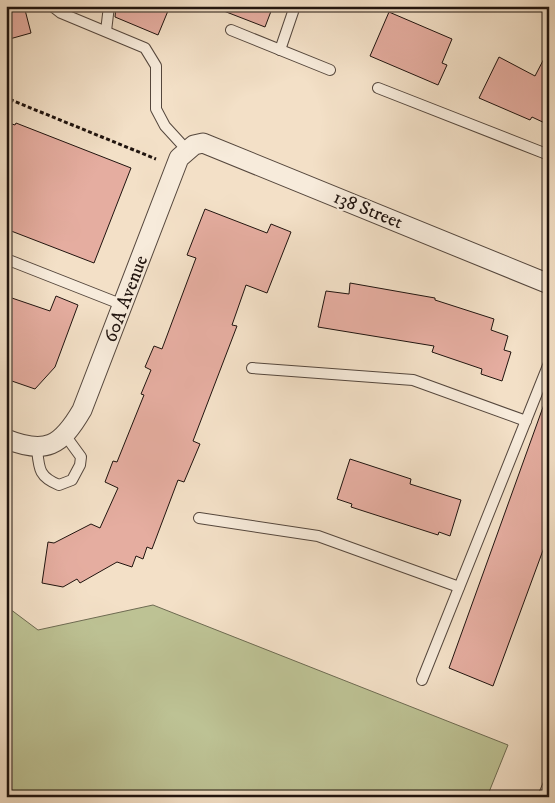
<svg xmlns="http://www.w3.org/2000/svg" width="555" height="803" viewBox="0 0 555 803" font-family="'IM FELL DW Pica',serif">
	<style>
		.green { fill: #bdc294; stroke: #6e6b52 }
		.building { fill: #e5ada0; stroke: #20140f }
		.lines { fill: none; stroke-linecap: round; stroke-linejoin: round }
		.service-casing { stroke: #55473d; stroke-width: 12 }
		.minor-casing { stroke: #55473d; stroke-width: 21 }
		.path { stroke: #20140f; stroke-width: 3; stroke-dasharray: 4 2.5; stroke-linecap: butt }
		.service { stroke: #f7ebdb; stroke-width: 10 }
		.minor { stroke: #f7ebdb; stroke-width: 19 }
		.labels { text-anchor: middle; dominant-baseline: central; stroke-width: 4; stroke-linejoin: round; paint-order: stroke }
		.street-label { font-size: 19px; fill: #20140f; stroke: #f7ebdb }
	</style>
	<rect width="100%" height="100%" fill="#f3e0c7"/>
	<filter id="stains"><feTurbulence type="fractalNoise" baseFrequency=".004" numOctaves="4"/><feColorMatrix values="0 0 0 0 .2 0 0 0 0 .09 0 0 0 0 .02 0 0 0 .5 -.17"/></filter>
	<radialGradient id="worn" r=".72"><stop offset=".6" stop-color="#630" stop-opacity="0"/><stop offset="1" stop-color="#630" stop-opacity=".3"/></radialGradient>
	<path class="green" d="M153,605L508,745L487,797H6V606L38,630Z"/>
	<g class="building">
		<path d="M6,6H24L31,33L6,40Z"/>
		<path d="M116,6H170L158,35L115,17Z"/>
		<path d="M216,6H273L265,27L216,8Z"/>
		<path d="M389,12L452,39L442,63L447,65L438,85L370,56Z"/>
		<path d="M549,49V125L532,117L530,120L479,98L499,57L535,76Z"/>
		<path d="M6,122L15,125L16,123L131,168L94,263L6,229Z"/>
		<path d="M205,209L267,233L271,224L291,232L267,293L246,285L232,325L237,326L193,441L200,444L184,482L178,480L152,549L147,547L143,559L136,556L132,567L117,562L80,583L77,579L63,587L42,583L48,542L54,543L91,524L100,528L118,488L105,482L113,461L117,462L144,395L141,394L151,370L145,367L154,346L162,349L196,258L187,255Z"/>
		<path d="M350,283L435,298V300L494,319L491,330L508,336L504,350L511,352L502,381L481,374L482,369L432,352L434,346L318,327L326,291L349,294Z"/>
		<path d="M6,296L50,311L56,296L78,305L55,367L35,389L6,379Z"/>
		<path d="M547,396L549,534L493,686L449,668Z"/>
		<path d="M350,459L411,479L410,484L461,500L450,536L439,532L438,535L351,507L352,504L337,499Z"/>
	</g>
	<g class="lines">
		<defs>
			<g id="service">
				<path d="M52,6L61,13L145,48L156,66V109L165,126L186,149"/>
				<path d="M231,30L330,70"/>
				<path d="M106,31L109,6"/>
				<path d="M280,50L295,6"/>
				<path d="M378,88L549,155"/>
				<path d="M6,259L123,305"/>
				<path d="M252,368L413,380L526,421"/>
				<path d="M37,449C39,469 39,477 59,485L72,480L80,465L81,457L65,435"/>
				<path d="M199,518L318,536L459,587"/>
				<path d="M422,680L549,363"/>
				<path d="M543,797L549,783"/>
			</g>
			<path id="minor" d="M6,439C46,455 61,446 82,410L179,158L194,145L203,143L549,284"/>
		</defs>
		<use href="#service" class="service-casing"/>
		<use href="#minor" class="minor-casing"/>
		<path class="path" d="M6,94L11,100L156,159"/>
		<use href="#service" class="service"/>
		<use href="#minor" class="minor"/>
	</g>
	<g class="labels">
		<g class="street-label">
			<text transform="translate(368 210) rotate(22)">138 Street</text>
			<text transform="translate(126 299) rotate(-69)">60A Avenue</text>
		</g>
	</g>
	<rect width="555" height="803" fill="none" stroke="#f3e0c7" stroke-width="25"/>
	<rect x="8" y="8" width="540" height="788" fill="none" stroke="#20140f" stroke-width="2.5"/>
	<rect x="12" y="12" width="530" height="778" fill="none" stroke="#20140f"/>
	<rect width="100%" height="100%" filter="url(#stains)"/>
	<rect width="100%" height="100%" fill="url(#worn)"/>
</svg>
